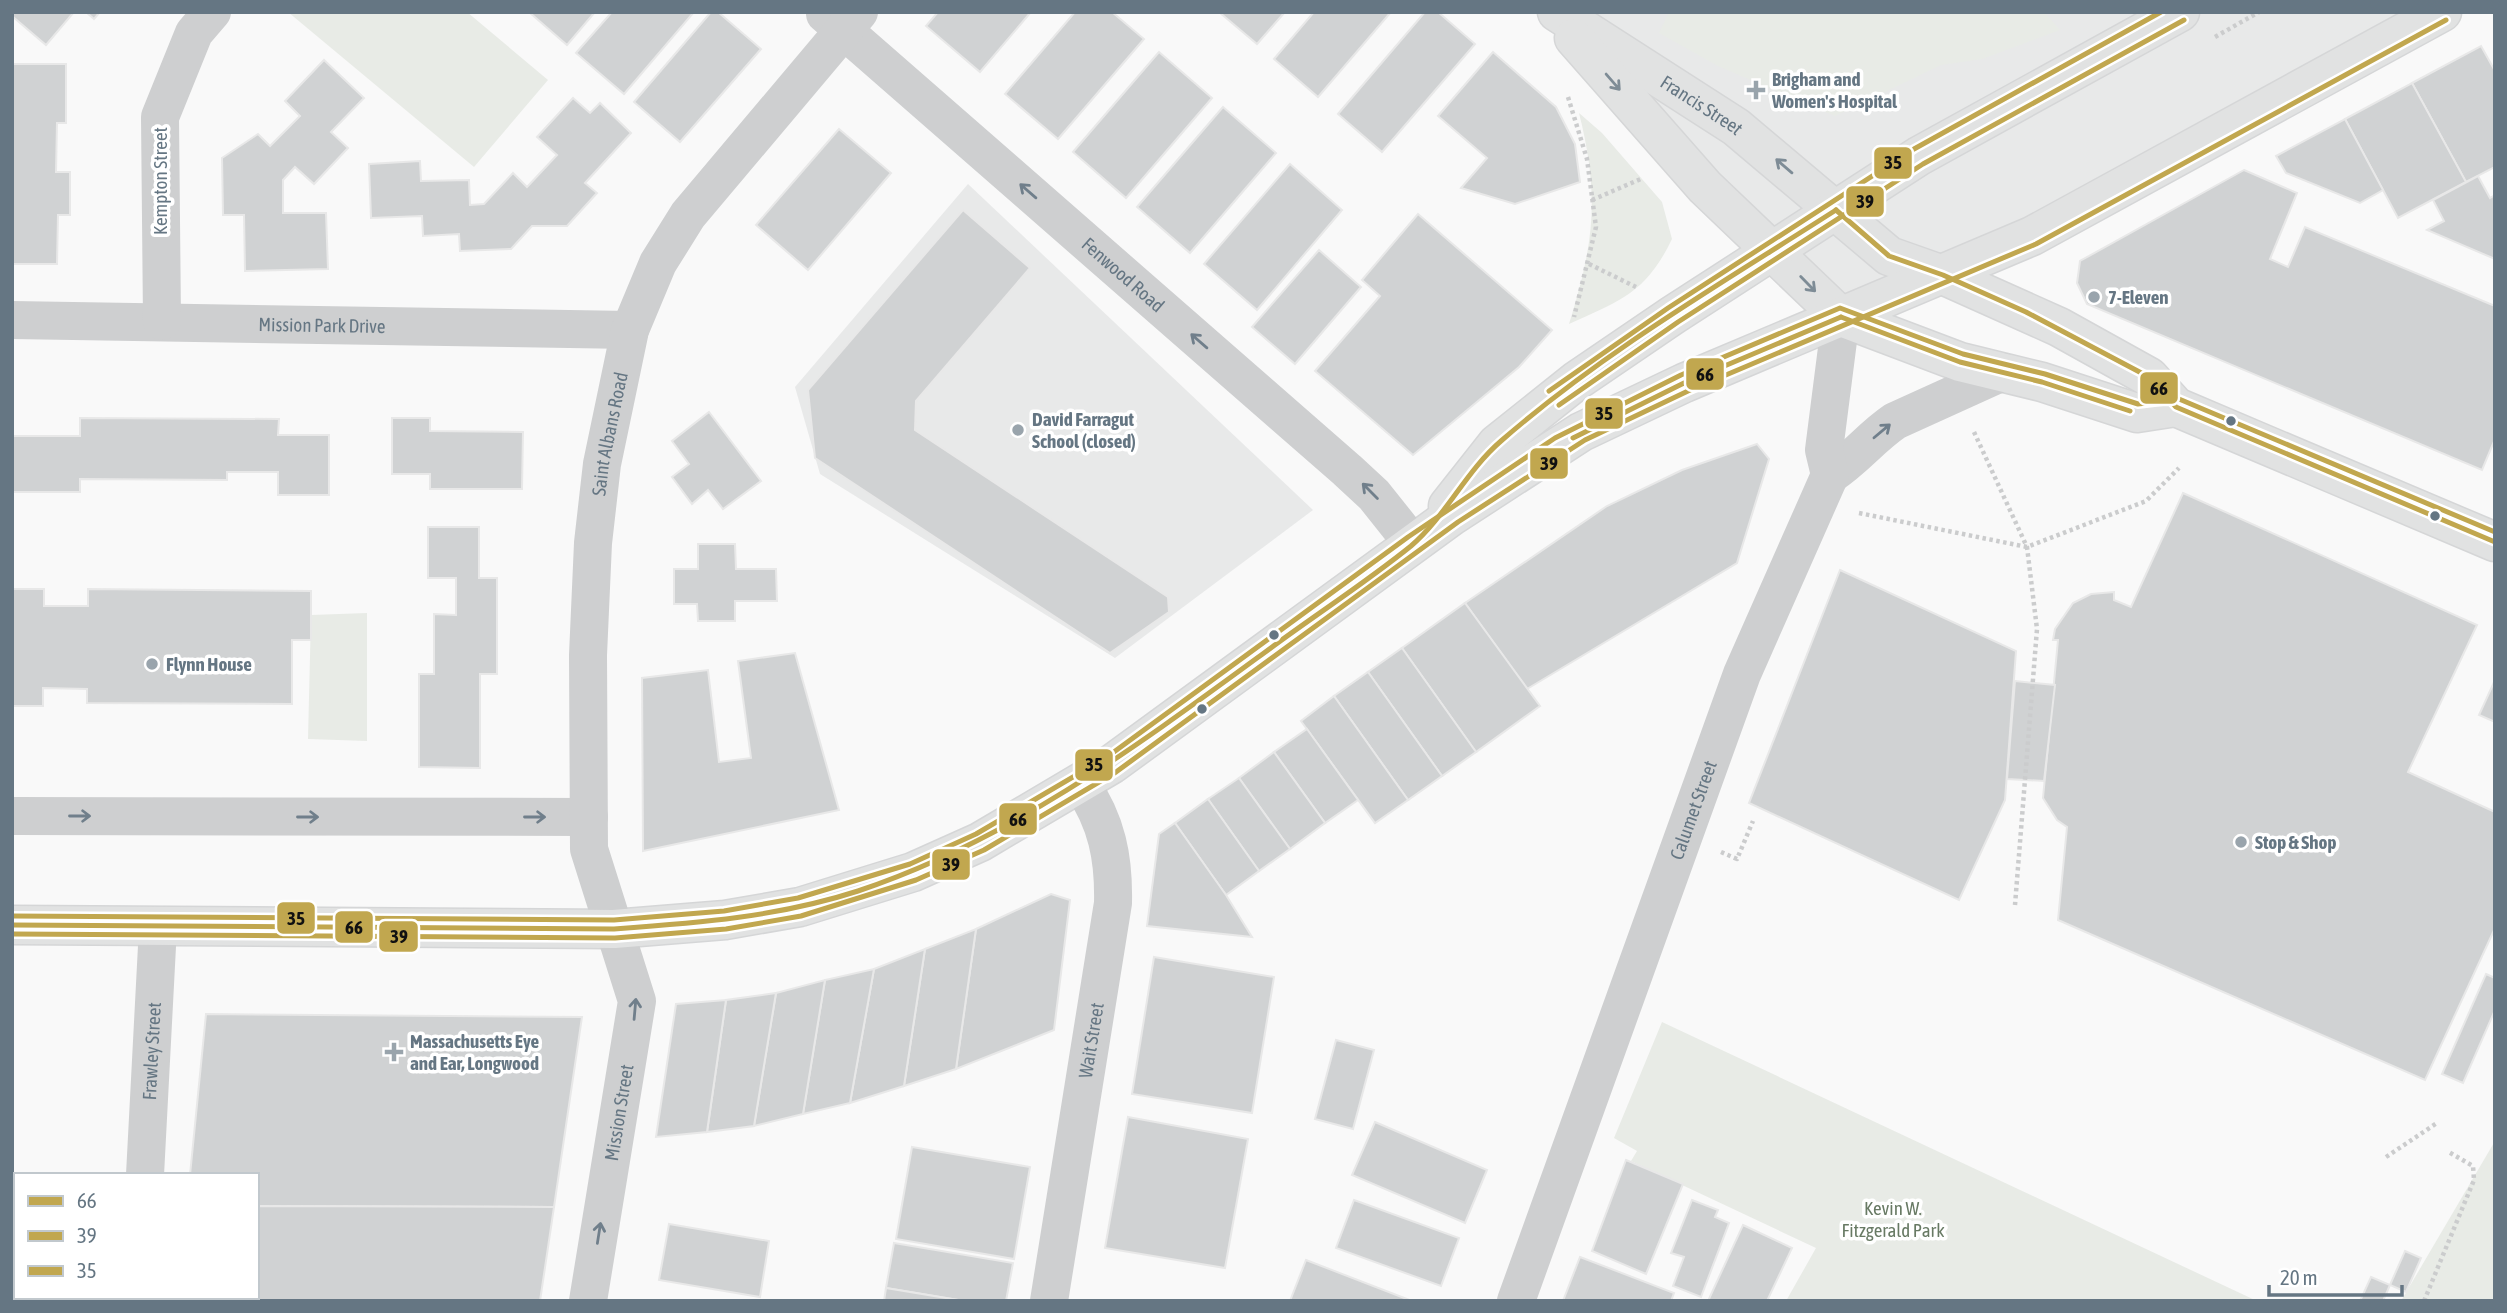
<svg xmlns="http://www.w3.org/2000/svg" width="2507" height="1313" viewBox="0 0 2507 1313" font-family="'Asap Condensed',sans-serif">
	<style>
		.built { fill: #e8e9e9 }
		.green { fill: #e8ebe6 }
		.building { fill: #d0d2d3; stroke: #e8e8e8; stroke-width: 2 }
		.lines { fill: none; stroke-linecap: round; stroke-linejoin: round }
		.major-casing { stroke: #d5d6d7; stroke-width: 41 }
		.path { stroke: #cbcccd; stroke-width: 4.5; stroke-dasharray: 3.5 3.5; stroke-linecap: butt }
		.minor { stroke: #cecfd0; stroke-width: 38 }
		.major { stroke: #e1e2e2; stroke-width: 38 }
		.bus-1-casing { stroke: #fff; stroke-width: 10 }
		.bus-2-casing { stroke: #fff; stroke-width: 10 }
		.bus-3-casing { stroke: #fff; stroke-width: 10 }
		.bus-1 { stroke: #c1a74f; stroke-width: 5 }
		.bus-2 { stroke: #c1a74f; stroke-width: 5 }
		.bus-3 { stroke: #c1a74f; stroke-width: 5 }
		.oneway { stroke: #7e8c96 }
		.oneway2 { stroke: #707f8b }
		.poi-dot { fill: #99a4ac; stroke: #fff; stroke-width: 2.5 }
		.bus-dot { fill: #657683; stroke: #fff; stroke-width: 2.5 }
		.labels { text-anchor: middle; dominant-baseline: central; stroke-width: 7; stroke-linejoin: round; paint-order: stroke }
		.poi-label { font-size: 19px; font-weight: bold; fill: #657683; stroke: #fff; text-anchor: start }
		.street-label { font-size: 19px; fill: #657683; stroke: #fff }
		.park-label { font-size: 19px; fill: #687a64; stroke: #fff }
		.line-badge { stroke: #fff; stroke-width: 2.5 }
		.pale-badge-label { font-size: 19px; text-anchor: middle; font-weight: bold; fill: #111 }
	</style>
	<rect width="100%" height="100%" fill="#f9f9f9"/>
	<g class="built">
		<path d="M1552,12H2442L1841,317Z"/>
		<path d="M968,184L1313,510L1115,658L820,474L795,387Z"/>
	</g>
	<g class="green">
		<path d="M288,12H467L548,80L474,167Z"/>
		<path d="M1669,12H2044L2060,30L1982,59L1941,65L1835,116L1718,66L1659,33Z"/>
		<path d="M1579,113L1602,133L1662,202L1672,239C1646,293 1620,301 1569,324C1594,244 1600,196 1579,113Z"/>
		<path d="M367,613V741L308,739L311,615Z"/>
		<path d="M1662,1022L2257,1301H1786L1816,1248L1631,1161L1637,1151L1614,1138Z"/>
		<path d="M2495,1141V1301H2401Z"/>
	</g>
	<g class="building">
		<path d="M12,12H74L46,45L12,16Z"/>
		<path d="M86,12H100L94,19Z"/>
		<path d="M529,12H595L567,45Z"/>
		<path d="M612,12H694L624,94L576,53Z"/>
		<path d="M711,12H718L761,49L680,142L634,102Z"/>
		<path d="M938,12H1031L980,72L926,26Z"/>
		<path d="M1075,12H1112L1144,39L1058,139L1005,94Z"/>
		<path d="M1219,12H1285L1257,44Z"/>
		<path d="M1314,12H1391L1318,97L1274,59Z"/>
		<path d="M1425,12H1438L1475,44L1382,152L1338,114Z"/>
		<path d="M2481,46L2495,71V167L2466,182L2412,83Z"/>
		<path d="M1159,52L1212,98L1126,198L1073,152Z"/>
		<path d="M1493,52L1556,107L1575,144L1580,182L1515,204L1461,188L1487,158L1438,116Z"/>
		<path d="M324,60L364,98L331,132L348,148L314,184L295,167L283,180V213H326L328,269L245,271L244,215H223L222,158L258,134L270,146L300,116L285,101Z"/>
		<path d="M12,64H66V123H57L56,172H70V215H58L57,264H12Z"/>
		<path d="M2412,83L2466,182L2398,218L2345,119Z"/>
		<path d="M573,98L590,113L600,103L631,133L585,183L597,193L567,226H532L511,249L460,251L459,234L423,236L422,216L371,218L369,164L420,161L421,181L469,180L470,205L484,204L513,173L527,187L557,155L537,137Z"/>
		<path d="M1223,107L1276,153L1190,253L1137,207Z"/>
		<path d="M2345,119L2383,190L2360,203L2286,173L2276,156Z"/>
		<path d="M839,129L891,173L808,270L756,225Z"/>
		<path d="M1290,164L1342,210L1257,310L1204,264Z"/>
		<path d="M2244,170L2297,193L2270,259L2288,267L2305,227L2495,306V439L2482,470L2087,304L2077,283L2080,261Z"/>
		<path d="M2478,176L2490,198L2495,195V259L2427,230L2444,221L2433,200Z"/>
		<path d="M963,210L1030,268L916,401L915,430L1168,597L1169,612L1110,653L815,458L808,390Z"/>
		<path d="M1418,214L1552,330L1519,367L1413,455L1315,371L1380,296L1362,280Z"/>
		<path d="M1319,250L1361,287L1295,364L1252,327Z"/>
		<path d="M709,412L761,481L723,509L708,490L692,504L672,477L689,464L672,441Z"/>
		<path d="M80,418L279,419L278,435H329V495H278V472H227V480L80,479V492H12V436H80Z"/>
		<path d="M392,418H430V431L523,432L522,489H430V474H392Z"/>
		<path d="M1757,444L1769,459L1737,563L1527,689L1465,603L1607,506L1682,470Z"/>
		<path d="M2183,493L2477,625L2408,772L2495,812V928L2425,1080L2058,920L2067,827L2057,820L2043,798L2058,640H2053L2055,629L2073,603L2091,594L2114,592V600L2131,607Z"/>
		<path d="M428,527H479V578H497V674H480V768L419,767V674H434V614L456,615V578H428Z"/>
		<path d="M698,544H735L736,569H776L777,601H735V621H698L697,604H674V569H698Z"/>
		<path d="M1840,570L2016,651L2005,800L1959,900L1749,803Z"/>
		<path d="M12,589H44V606H88V589L311,591V640H292V704L87,703V689L43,688V706H12Z"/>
		<path d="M1465,603L1540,706L1476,752L1402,648Z"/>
		<path d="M1402,648L1476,752L1442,776L1368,672Z"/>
		<path d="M795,653L839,810L643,851L642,678L708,670L719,762L751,758L738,661Z"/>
		<path d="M1368,672L1442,776L1408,800L1334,696Z"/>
		<path d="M2495,680V722L2479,715Z"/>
		<path d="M2015,681L2055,685L2044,781L2007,779Z"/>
		<path d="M1334,696L1408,800L1375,823L1301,721Z"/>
		<path d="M1307,729L1358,800L1325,823L1274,752Z"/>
		<path d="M1274,752L1325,823L1290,849L1239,778Z"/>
		<path d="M1239,778L1290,849L1259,871L1208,799Z"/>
		<path d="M1208,799L1259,871L1226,895L1175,823Z"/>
		<path d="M1175,823L1226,895L1252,937L1147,926L1159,834Z"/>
		<path d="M1051,894L1070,900L1054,1030L956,1069L976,929Z"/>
		<path d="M976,929L956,1069L904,1086L925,949Z"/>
		<path d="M925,949L904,1086L850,1103L874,969Z"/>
		<path d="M1154,957L1274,977L1252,1113L1132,1094Z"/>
		<path d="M874,969L850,1103L803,1114L825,980Z"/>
		<path d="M2486,974L2495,978V1010L2463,1083L2442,1074Z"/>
		<path d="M825,980L803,1114L754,1126L776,993Z"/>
		<path d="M776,993L754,1126L707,1132L726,1000Z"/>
		<path d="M726,1000L707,1132L656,1137L676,1004Z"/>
		<path d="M206,1014L582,1017L554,1207L257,1206V1175H190Z"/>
		<path d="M1336,1040L1374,1050L1353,1129L1315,1119Z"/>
		<path d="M1128,1117L1248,1139L1225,1268L1105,1248Z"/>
		<path d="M1375,1122L1487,1170L1465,1223L1352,1175Z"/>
		<path d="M912,1147L1030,1167L1014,1259L896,1239Z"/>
		<path d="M1626,1160L1683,1184L1646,1274L1592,1251Z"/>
		<path d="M1354,1200L1459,1238L1441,1286L1336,1248Z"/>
		<path d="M1692,1200L1718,1210L1715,1217L1729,1223L1701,1297L1673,1286L1684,1257L1671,1253Z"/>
		<path d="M257,1206L554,1207L540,1301H185V1297H257Z"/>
		<path d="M12,1220H16V1297H91V1301H12Z"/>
		<path d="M669,1224L769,1241L760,1297L659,1280Z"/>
		<path d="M1743,1225L1792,1248L1767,1301H1708Z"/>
		<path d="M894,1243L1013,1263L1006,1301H964L886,1288Z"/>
		<path d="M2405,1251L2421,1258L2406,1292L2390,1285Z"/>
		<path d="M1580,1257L1674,1293L1671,1301H1563Z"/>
		<path d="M1306,1260L1412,1301H1290Z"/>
		<path d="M2371,1277L2390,1285L2383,1301H2360Z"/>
		<path d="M886,1288L964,1301H884Z"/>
	</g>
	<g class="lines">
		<defs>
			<g id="major">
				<path id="s7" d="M1557,12L1736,127L1889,256L1943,275L2059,327L2149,377L2176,407L2495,542"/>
				<path d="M1574,38L1705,187L1841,317L1960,362L2042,382L2137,413L2176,407"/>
				<path d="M1448,506L1497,444L1576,381L1673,315L1919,156L2180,12"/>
				<path d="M12,925L614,929L725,920L800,907L913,872L980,842L1112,764L1453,515L1581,432L1684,383L2032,236L2442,12"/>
			</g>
		</defs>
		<use href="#major" class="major-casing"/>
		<g class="path">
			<path d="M2215,37L2259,12"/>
			<path d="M1568,97L1587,159L1596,227L1574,317"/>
			<path d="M1592,200L1643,178"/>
			<path d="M1589,264L1636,287"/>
			<path d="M1974,432L2027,547L2037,629L2015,905"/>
			<path d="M1859,513L2027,547L2146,501L2179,468"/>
			<path d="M1721,852L1737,859L1753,821"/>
			<path d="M2386,1157L2437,1123"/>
			<path d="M2424,1301L2474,1180L2473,1166L2447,1151"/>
		</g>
		<g class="minor">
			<path id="s1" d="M825,14L1347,470L1374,495L1413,544"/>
			<path id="s2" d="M12,320L630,330"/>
			<path d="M162,321L160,117L194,33L212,12"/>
			<path d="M1830,475C1856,458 1870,438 1895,421L2003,372"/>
			<path d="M12,816L589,817"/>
			<path id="s3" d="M145,1175L158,927"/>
			<path d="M138,1301V1297"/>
			<path id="s4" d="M588,1301L637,1001L589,849L588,655L593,543L602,464L630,330L658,263L688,215L859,12"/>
			<path id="s5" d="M1049,1301L1113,903C1114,858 1107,822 1081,784"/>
			<path id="s6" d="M1516,1301L1742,674L1830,475L1824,450L1841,317"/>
		</g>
		<use href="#major" class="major"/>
		<defs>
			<g id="bus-1">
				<path d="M1836,210L1889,256L1943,275L2026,312L2149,377L2176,407L2495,542"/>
				<path d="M1841,317L1960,362L2042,382L2130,411"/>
				<path d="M1573,438L1684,383L1841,317"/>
				<path d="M12,925L614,929C697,923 778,917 858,891C1009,841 1137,746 1264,653C1312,617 1364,584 1411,546C1446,516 1466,471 1501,441C1603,352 1722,283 1836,210"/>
			</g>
			<g id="bus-2">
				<path d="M1559,405L1678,322L1923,164L2184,20"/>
				<path d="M12,934L615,938L726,929L801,916L916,880L984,850L1116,772L1458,522L1585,440L1688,391L2036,244L2446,20"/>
			</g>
			<g id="bus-3">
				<path d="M1549,391L1668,308L1914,149L2161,12"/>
				<path d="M12,916L614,920L724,911L798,898L910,864L976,834L1107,757L1408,537L1555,438L1681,375L1840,308L1963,354L2045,374L2138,404L2179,399L2495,532"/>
			</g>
		</defs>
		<use href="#bus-1" class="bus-1-casing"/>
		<use href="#bus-2" class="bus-2-casing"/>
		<use href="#bus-3" class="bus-3-casing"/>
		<use href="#bus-1" class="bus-1"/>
		<use href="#bus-2" class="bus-2"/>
		<use href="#bus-3" class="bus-3"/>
	</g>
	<defs><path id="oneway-shaft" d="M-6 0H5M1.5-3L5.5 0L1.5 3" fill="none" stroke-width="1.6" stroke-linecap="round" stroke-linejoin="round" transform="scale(1.75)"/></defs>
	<g class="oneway">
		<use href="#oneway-shaft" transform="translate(1613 82) rotate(49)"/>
		<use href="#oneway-shaft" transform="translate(1784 166) rotate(-139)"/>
		<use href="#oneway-shaft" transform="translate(1808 284) rotate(46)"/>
	</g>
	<g class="oneway2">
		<use href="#oneway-shaft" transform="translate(1028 191) rotate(-139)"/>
		<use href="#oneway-shaft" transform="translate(1199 341) rotate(-139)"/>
		<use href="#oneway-shaft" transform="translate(1882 431) rotate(-40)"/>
		<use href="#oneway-shaft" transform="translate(1370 491) rotate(-135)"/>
		<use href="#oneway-shaft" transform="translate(80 816)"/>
		<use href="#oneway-shaft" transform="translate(308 817)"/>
		<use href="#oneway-shaft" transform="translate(535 817)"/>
		<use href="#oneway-shaft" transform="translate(635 1009) rotate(-85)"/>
		<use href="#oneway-shaft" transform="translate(599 1233) rotate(-81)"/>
	</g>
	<g class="poi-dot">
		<path d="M1752.5 79.5h7v7h7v7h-7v7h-7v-7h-7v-7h7z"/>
		<circle cx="2094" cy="297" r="7"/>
		<circle cx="1018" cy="430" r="7"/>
		<circle cx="152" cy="664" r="7"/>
		<circle cx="2241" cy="842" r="7"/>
		<path d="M390.5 1041.5h7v7h7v7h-7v7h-7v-7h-7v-7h7z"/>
	</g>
	<g class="bus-dot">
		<circle cx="2231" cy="421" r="6"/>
		<circle cx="2435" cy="516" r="6"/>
		<circle cx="1274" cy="635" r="6"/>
		<circle cx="1202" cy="709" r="6"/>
	</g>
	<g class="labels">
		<g class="poi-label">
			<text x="1772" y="79">Brigham and<tspan x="1772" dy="22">Women's Hospital</tspan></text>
			<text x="2108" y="297">7-Eleven</text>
			<text x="1032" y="419">David Farragut<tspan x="1032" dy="22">School (closed)</tspan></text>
			<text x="166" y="664">Flynn House</text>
			<text x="2255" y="842">Stop &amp; Shop</text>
			<text x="410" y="1041">Massachusetts Eye<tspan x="410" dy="22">and Ear, Longwood</tspan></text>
		</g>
		<g class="street-label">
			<text stroke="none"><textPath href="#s7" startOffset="172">Francis Street</textPath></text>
			<text transform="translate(160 181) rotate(-90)">Kempton Street</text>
			<text stroke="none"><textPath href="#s1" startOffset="396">Fenwood Road</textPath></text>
			<text stroke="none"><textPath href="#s2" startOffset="310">Mission Park Drive</textPath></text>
			<text stroke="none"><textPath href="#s4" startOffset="880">Saint Albans Road</textPath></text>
			<text stroke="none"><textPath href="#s6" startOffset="522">Calumet Street</textPath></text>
			<text stroke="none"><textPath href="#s5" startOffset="264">Wait Street</textPath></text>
			<text stroke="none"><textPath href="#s3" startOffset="124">Frawley Street</textPath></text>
			<text stroke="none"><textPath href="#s4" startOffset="191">Mission Street</textPath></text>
		</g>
		<g class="park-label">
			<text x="1893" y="1208">Kevin W.<tspan x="1893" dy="22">Fitzgerald Park</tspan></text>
		</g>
	</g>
	<g class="line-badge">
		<rect x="1873" y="146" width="40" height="34" rx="7" fill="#c1a74f"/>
		<rect x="1845" y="185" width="40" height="33" rx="7" fill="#c1a74f"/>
		<rect x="1685" y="357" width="40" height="34" rx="7" fill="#c1a74f"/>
		<rect x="2139" y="371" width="40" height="34" rx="7" fill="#c1a74f"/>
		<rect x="1584" y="397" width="40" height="33" rx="7" fill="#c1a74f"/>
		<rect x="1529" y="447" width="40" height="33" rx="7" fill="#c1a74f"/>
		<rect x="1074" y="748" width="40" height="34" rx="7" fill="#c1a74f"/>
		<rect x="998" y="802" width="40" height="34" rx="7" fill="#c1a74f"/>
		<rect x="931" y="848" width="40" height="33" rx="7" fill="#c1a74f"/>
		<rect x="276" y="901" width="40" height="34" rx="7" fill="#c1a74f"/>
		<rect x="334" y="910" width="40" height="34" rx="7" fill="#c1a74f"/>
		<rect x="378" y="920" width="41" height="33" rx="7" fill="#c1a74f"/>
	</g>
	<g class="pale-badge-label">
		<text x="1893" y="169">35</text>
		<text x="1865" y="208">39</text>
		<text x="1705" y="381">66</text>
		<text x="2159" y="395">66</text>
		<text x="1604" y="420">35</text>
		<text x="1549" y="470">39</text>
		<text x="1094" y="771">35</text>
		<text x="1018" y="826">66</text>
		<text x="951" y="871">39</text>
		<text x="296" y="925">35</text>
		<text x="354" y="934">66</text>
		<text x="399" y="943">39</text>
	</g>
	<rect width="2507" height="1313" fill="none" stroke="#657683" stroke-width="28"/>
	<rect x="14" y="1173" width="245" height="126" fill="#ffffff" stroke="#c1c8cd" stroke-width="2"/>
	<rect x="28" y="1196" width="35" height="10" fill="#c1a74f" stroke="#c1c8cd" stroke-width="2"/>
	<text x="77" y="1208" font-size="21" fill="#657683">66</text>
	<rect x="28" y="1231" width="35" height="10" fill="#c1a74f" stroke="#c1c8cd" stroke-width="2"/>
	<text x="77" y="1243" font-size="21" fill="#657683">39</text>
	<rect x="28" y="1266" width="35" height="10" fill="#c1a74f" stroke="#c1c8cd" stroke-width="2"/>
	<text x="77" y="1278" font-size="21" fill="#657683">35</text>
	<path d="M2269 1285v10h133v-10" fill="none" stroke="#657683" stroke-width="3.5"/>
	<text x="2280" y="1285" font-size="21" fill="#657683" stroke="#ffffff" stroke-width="5" paint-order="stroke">20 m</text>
</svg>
